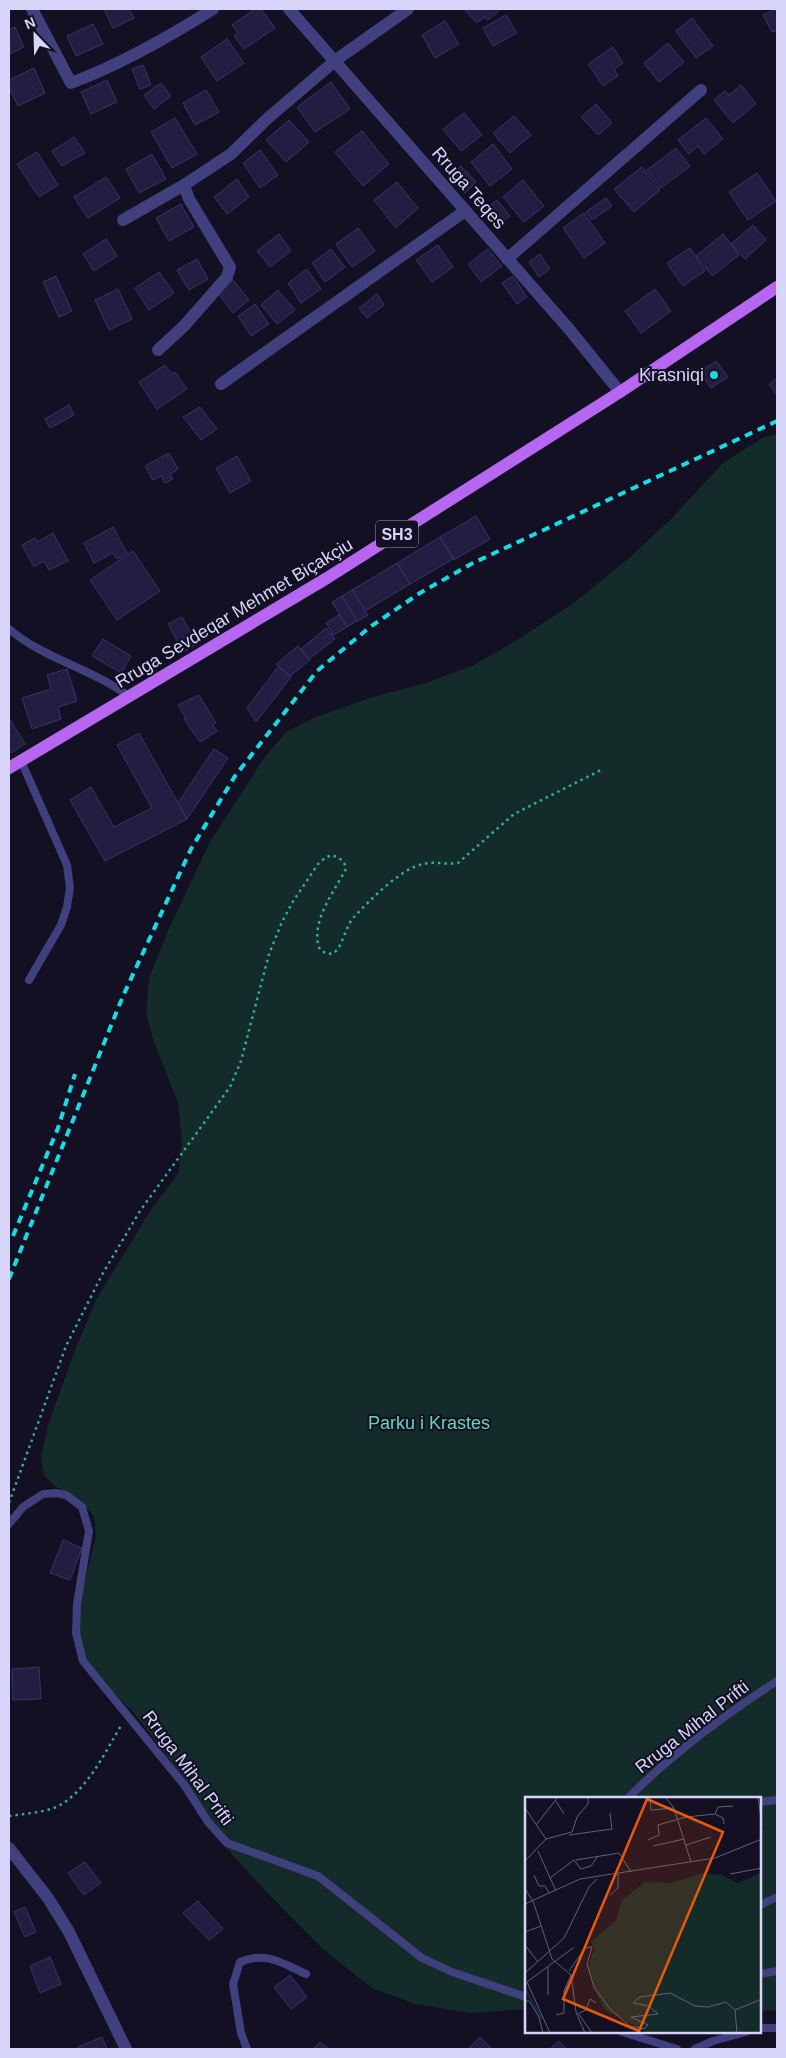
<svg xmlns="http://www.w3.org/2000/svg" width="786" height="2058" viewBox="0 0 786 2058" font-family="Helvetica,sans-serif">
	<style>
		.green { fill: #142c29 }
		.building { fill: #231e41; stroke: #3a326b }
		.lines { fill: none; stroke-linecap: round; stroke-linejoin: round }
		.path { stroke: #3aaa9e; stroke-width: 2.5; stroke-dasharray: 2.5 4; stroke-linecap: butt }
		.service { stroke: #3f407d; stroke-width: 8 }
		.minor { stroke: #3f407d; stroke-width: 12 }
		.primary { stroke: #b666f1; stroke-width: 12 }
		.rail { stroke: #16dce7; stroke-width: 4; stroke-dasharray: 8 6; stroke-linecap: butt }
		.poi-dot { fill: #16dce7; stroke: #121022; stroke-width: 2 }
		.labels { text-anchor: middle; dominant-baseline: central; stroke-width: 4; stroke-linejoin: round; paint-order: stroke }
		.shield { fill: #121022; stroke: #9d9aba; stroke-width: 1 }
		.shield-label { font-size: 16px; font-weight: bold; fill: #d8d5fb }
		.street-label { font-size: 18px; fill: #d8d5fb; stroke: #121022 }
		.poi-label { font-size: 18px; fill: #d8d5fb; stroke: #121022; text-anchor: end }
		.park-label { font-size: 18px; fill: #68d4b4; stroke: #121022 }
		.inset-river { fill: none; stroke: #142b48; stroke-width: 2.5 }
		.inset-road { fill: none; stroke: #615f79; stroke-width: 1 }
		.view { fill: #e8590c; fill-opacity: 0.15; stroke: #e8590c; stroke-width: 2.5 }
		.inset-edge { fill: none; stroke: #d8d5fb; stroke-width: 2.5 }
	</style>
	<rect width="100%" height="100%" fill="#121022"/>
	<path class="green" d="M777,434V2010L760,2011V1798H526V2009L470,2013L415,2004L372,1988L324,1950L280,1906L224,1846L187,1783L134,1713L98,1677L86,1658L79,1632L78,1606L96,1537L94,1516L79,1500L55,1486L44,1475L41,1457L48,1426L73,1355L97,1298L152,1208L178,1174L182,1144L178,1103L153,1039L146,1013L149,978L170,926L210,842L264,758L286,732L316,717L373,697L426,683L474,665L517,640L574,603L629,558L672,518L722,464L762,438Z"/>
	<g class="building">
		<path d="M104,9H129L134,18L113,28Z"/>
		<path d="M255,9H261L275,28L244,49L234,36L238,33L232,25Z"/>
		<path d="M464,9H501L488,20L484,17L477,23Z"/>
		<path d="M777,9V30L772,32L763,15Z"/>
		<path d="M506,15L517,33L493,46L483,28Z"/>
		<path d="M692,18L713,46L696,58L676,31Z"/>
		<path d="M445,21L459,44L435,58L422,35Z"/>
		<path d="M93,24L103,44L76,56L67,36Z"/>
		<path d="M15,27L24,47L10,54L9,30Z"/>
		<path d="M227,39L244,63L217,81L201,57Z"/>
		<path d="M668,43L684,62L659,82L644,63Z"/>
		<path d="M613,47L623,63L614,69L618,76L603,86L588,64Z"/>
		<path d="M143,65L151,85L140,89L132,69Z"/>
		<path d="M34,68L45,93L18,106L9,87V80Z"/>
		<path d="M107,80L117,102L91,114L81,92Z"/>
		<path d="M331,82L350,109L315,132L297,107Z"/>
		<path d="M161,83L171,96L154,109L144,95Z"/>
		<path d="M741,85L756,104L733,123L714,100L725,91L729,95Z"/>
		<path d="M206,90L219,112L195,125L183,103Z"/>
		<path d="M596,104L612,123L598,135L581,117Z"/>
		<path d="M464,113L482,135L461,151L443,129Z"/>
		<path d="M514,116L531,135L510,153L493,133Z"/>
		<path d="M175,118L197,154L172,168L151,132Z"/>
		<path d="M706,118L723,139L704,154L698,146L689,154L678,140Z"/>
		<path d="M289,120L309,142L286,162L266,140Z"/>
		<path d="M362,131L389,164L363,186L335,152Z"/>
		<path d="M74,137L85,153L62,166L52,151Z"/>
		<path d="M493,144L512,169L490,186L471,162Z"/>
		<path d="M676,148L690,166L661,188L647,170Z"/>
		<path d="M260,150L278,175L260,188L243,163Z"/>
		<path d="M37,152L58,185L39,197L17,164Z"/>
		<path d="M152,154L166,179L139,193L126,169Z"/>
		<path d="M461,166L476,182L465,193L450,176Z"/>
		<path d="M642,167L660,190L634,212L614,189Z"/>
		<path d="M757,173L776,201L748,220L729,192Z"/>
		<path d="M106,177L120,198L88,218L74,197Z"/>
		<path d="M237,179L249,197L227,214L214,197Z"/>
		<path d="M523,180L544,206L524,222L503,197Z"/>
		<path d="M397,182L418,208L396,228L374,200Z"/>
		<path d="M606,198L612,206L592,220L586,212Z"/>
		<path d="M497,200L510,216L497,226L484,210Z"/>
		<path d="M181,204L194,227L169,241L156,218Z"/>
		<path d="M584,213L605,243L584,258L563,228Z"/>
		<path d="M753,225L766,240L745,259L731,244Z"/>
		<path d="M358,228L375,251L352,267L336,244Z"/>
		<path d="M279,234L291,251L270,267L257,251Z"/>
		<path d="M723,234L739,255L712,276L696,256Z"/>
		<path d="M106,239L117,256L94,271L83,254Z"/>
		<path d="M438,245L453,267L432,282L416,260Z"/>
		<path d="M690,248L705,271L683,286L667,263Z"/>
		<path d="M331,249L345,267L325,282L312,263Z"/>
		<path d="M488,249L502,266L481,282L468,264Z"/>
		<path d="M540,254L550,269L539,277L529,262Z"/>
		<path d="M197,259L208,279L189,290L177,270Z"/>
		<path d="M307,269L321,289L301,303L288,283Z"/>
		<path d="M159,272L174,293L149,310L135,288Z"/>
		<path d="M56,276L72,311L59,317L43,282Z"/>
		<path d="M513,276L527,297L517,304L502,283Z"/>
		<path d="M232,279L249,300L233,313L216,291Z"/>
		<path d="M118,289L132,319L109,330L95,300Z"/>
		<path d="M655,289L671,311L641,333L625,311Z"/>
		<path d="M278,290L295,310L277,324L261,305Z"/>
		<path d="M377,294L384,305L367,318L359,308Z"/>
		<path d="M255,304L269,324L251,336L238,316Z"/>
		<path d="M716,361L728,377L711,388L700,372Z"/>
		<path d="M165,365L172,374L175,372L187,389L157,409L139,382Z"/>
		<path d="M777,378V395L769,384Z"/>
		<path d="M69,405L74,415L50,428L45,419Z"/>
		<path d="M200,407L217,429L201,440L183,417Z"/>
		<path d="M169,453L178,469L170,474L173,479L165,483L161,476L153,480L145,466Z"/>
		<path d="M237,456L251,481L230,493L216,468Z"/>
		<path d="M476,516L490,539L454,560L440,537Z"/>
		<path d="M113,527L127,553L117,559L113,553L94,563L84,543Z"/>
		<path d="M53,533L68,561L49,570L44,561L34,567L22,545L35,538L37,542Z"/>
		<path d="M440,537L453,559L410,584L397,563Z"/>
		<path d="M133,551L160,591L117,620L90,580Z"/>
		<path d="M397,563L410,584L365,611L352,590Z"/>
		<path d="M352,590L368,615L357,621L342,596Z"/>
		<path d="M342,596L357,621L347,627L332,602Z"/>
		<path d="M339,615L347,627L333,635L326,623Z"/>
		<path d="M182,617L197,644L183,652L168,624Z"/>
		<path d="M326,628L335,639L309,659L301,649Z"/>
		<path d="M103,639L131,656L121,673L92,656Z"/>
		<path d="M298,646L310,660L290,676L276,664Z"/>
		<path d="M278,667L291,677L256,722L247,708Z"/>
		<path d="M67,669L77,701L58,707L61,719L32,729L22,698L51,689L47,675Z"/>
		<path d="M199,695L216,723L213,725L217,731L200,742L184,719L186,718L178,705Z"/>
		<path d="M9,718L25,744L11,753L9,750Z"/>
		<path d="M139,733L187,819L105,861L70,800L91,787L114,827L152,808L117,745Z"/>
		<path d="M214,749L228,758L187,819L178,803Z"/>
		<path d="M63,1540L82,1548L70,1580L50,1573Z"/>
		<path d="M39,1667L41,1699L13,1700L12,1669Z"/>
		<path d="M85,1862L101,1883L84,1895L68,1873Z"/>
		<path d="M198,1901L223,1929L209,1940L183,1913Z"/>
		<path d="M25,1907L36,1932L25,1937L14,1912Z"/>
		<path d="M50,1957L61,1984L40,1993L30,1966Z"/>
		<path d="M290,1975L307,1997L291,2009L274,1987Z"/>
		<path d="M102,2037L107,2049H79L78,2047Z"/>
		<path d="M480,2037L492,2049H468Z"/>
		<path d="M559,2041L566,2049H550Z"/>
		<path d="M320,2042L329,2049H313Z"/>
	</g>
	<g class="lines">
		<g class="path">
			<path d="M9,1503L66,1346L103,1273L140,1211L230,1087L241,1061L269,954L282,922L292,903L318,864L325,858L331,855C339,857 345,861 346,869C334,892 309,923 320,950C342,965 341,931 354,917C370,900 400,869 423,864C435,861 446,865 458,863L514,814L601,770"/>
			<path d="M9,1816C23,1814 37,1813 51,1809C84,1798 105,1752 122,1724"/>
		</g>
		<g class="service">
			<path d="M9,629C44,659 91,668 130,697"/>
			<path d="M21,761L67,865L70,888L67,907L61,925L29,980"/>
			<path d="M9,1524L23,1507L43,1494L56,1493L66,1495L82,1507L89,1531L77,1604L76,1633L83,1661L185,1786L208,1822L227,1843L318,1876L422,1958L452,1972L526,1997"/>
			<path d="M628,1798C673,1753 723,1716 777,1681"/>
			<path d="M760,1802L777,1800"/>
			<path d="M760,1905L777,1897"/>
			<path d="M760,1974L777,1971"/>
			<path d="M760,2028H777"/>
			<path d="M622,2032L677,2049"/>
			<path d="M247,2049L241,2033L233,1984L240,1962C266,1951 282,1963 306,1974"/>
			<path d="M695,2049L713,2041L746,2032"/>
		</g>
		<g class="minor">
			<path d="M32,9L71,83C121,64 169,37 213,9"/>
			<path d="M289,9L569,329L620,392"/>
			<path d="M123,220L184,185"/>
			<path d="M507,259L701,90"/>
			<path d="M158,350L184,326L227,277L230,267L189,199L184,185L231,154L268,118L336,60L408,9"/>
			<path d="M221,384L465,211"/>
			<path d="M9,1848L48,1898L69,1932L126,2049"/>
		</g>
		<path class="primary" d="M9,768L327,578L620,392L777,287"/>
		<g class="rail">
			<path d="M13,1236L58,1128L75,1074"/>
			<path d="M9,1279L123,996L191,849L235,776L317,671L370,627L420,593L473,563L777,421"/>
		</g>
	</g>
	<circle class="poi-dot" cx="714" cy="375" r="5"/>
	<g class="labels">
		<rect class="shield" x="376" y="520.5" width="42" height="27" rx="4"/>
		<g class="shield-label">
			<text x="397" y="534">SH3</text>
		</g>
		<g class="street-label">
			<text transform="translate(469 188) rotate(49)">Rruga Teqes</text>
			<text transform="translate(234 613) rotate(-31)">Rruga Sevdeqar Mehmet Biçakçiu</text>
			<text transform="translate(692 1727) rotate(-38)">Rruga Mihal Prifti</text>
			<text transform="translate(188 1768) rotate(53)">Rruga Mihal Prifti</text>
		</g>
		<g class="poi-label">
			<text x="704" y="375">Krasniqi</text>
		</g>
		<g class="park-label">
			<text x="429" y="1423">Parku i Krastes</text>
		</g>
	</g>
	<g transform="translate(525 1797)">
		<rect width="236" height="236" fill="#121022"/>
		<path d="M178,76L196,78L213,86L236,76V236H124L80,213L68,190L63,169L69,153L66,145L91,123L97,103L120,85L146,86Z" fill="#142c29"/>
		<path class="inset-river" d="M0,192L17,222"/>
		<path class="inset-road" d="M125,0L126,13L149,11M233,0L237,28M141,1L149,11L166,65M31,4L39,17M0,11L21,42M190,17L193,10L208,9M11,28L33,0M44,38L87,32L85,16M123,43L134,38L133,28L161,20L190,17L198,21L199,27M161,48L186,40M128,49L159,42M13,54L31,94M51,63L94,56L106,75M0,64L21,42L47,35L52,20L63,7V0M205,77L237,71M9,78L14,89H20L24,96M25,81L49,63L56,72L66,69L73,59M0,92L8,104L27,162L46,178L51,215L60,236M85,98L93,91V77M0,107L55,82L190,61L237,42M0,135L16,129M0,148L13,165M23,170V198M44,174L60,151L67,150L62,167L69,190L85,212L105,229L119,232L123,228L106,220L133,217L124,209L108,206L115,200L145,196L170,209L183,210L201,205L210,213L237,202M0,176L39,141L64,90L72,82M0,204H4L14,220L18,236M210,213L212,236M53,216L67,236M54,216L61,213L65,202L71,206M31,218L39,216V194L46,178M25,236L2,185L48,151"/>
		<path class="view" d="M122,2L198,35L114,234L38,202Z"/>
		<rect width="236" height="236" class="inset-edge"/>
	</g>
	<rect width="786" height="2058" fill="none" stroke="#d8d5fb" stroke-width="20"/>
	<g transform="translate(35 35) rotate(337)" stroke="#121022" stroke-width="4" paint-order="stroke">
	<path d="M0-4L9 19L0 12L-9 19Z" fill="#d8d5fb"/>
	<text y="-8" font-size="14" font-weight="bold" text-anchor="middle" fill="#d8d5fb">N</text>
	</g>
</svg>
